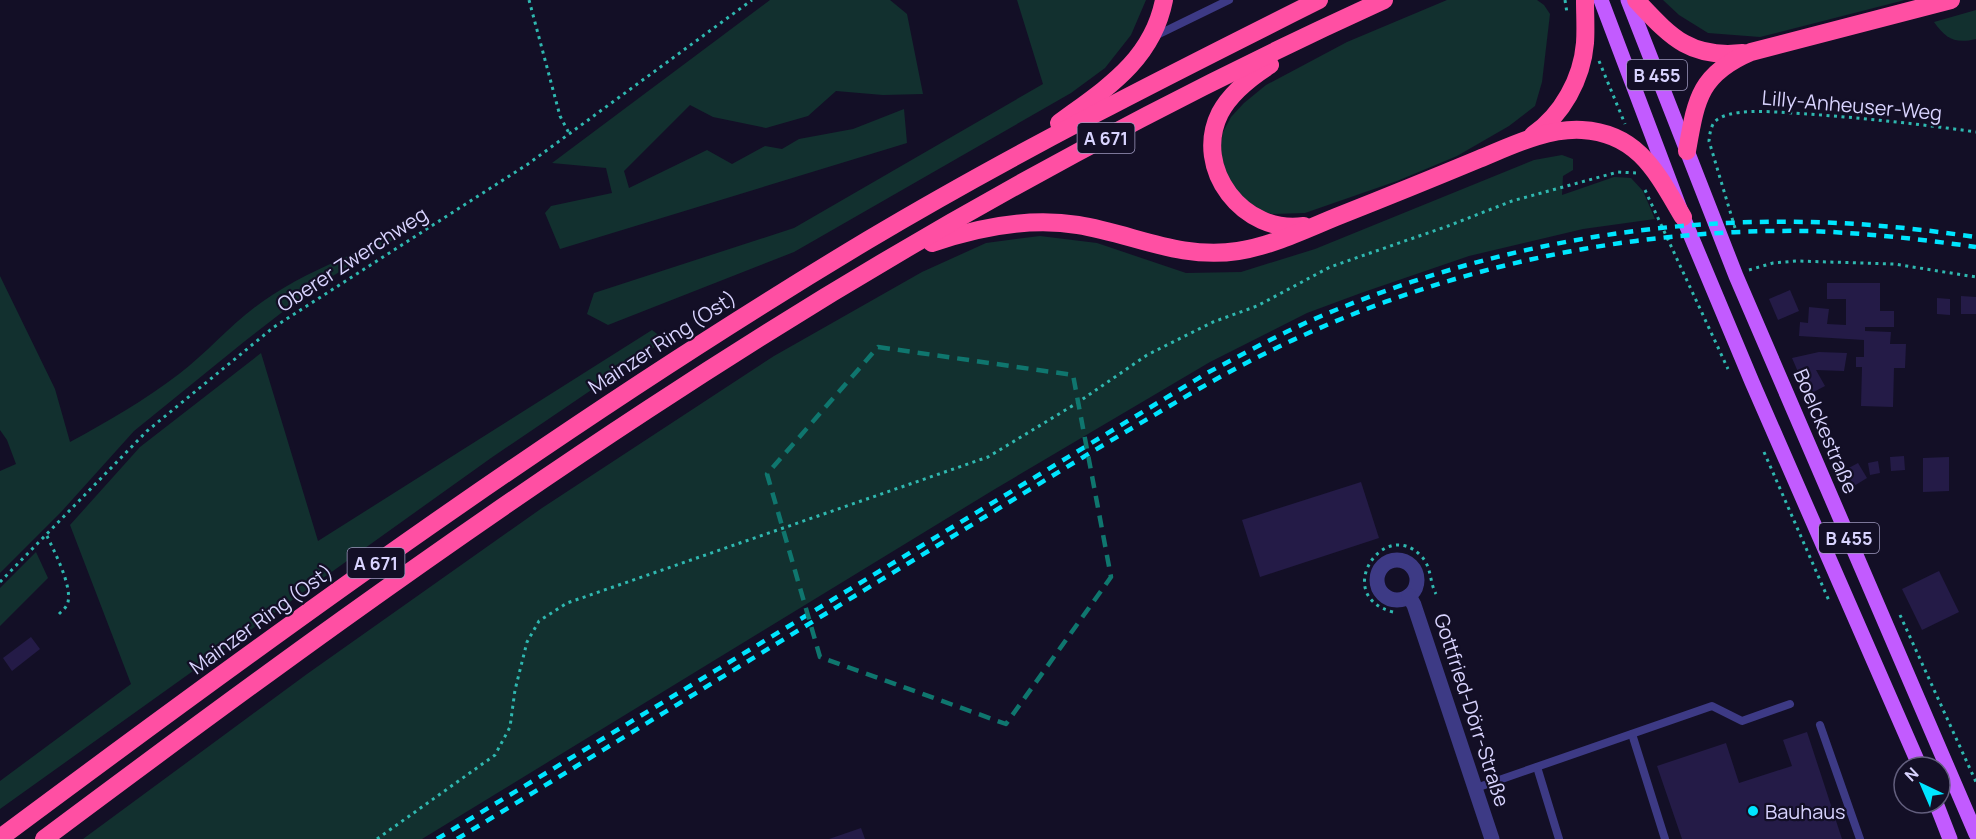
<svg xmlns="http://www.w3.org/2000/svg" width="1976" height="839" viewBox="0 0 1976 839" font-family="Manrope,sans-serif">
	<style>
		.green { fill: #12302f }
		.building { fill: #241b47 }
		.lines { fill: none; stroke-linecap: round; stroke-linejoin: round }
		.path { stroke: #2fb8b0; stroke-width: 3; stroke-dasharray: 3 4.5; stroke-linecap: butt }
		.lane { stroke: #3d3a85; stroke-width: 8 }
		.street { stroke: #3d3a85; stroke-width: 15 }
		.primary { stroke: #c25bff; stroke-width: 15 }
		.highway { stroke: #ff4fa3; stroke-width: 18 }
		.rail { stroke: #00e5ff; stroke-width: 4.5; stroke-dasharray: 9 8; stroke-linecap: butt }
		.marked { fill: none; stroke: #0f766e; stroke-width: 4.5; stroke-dasharray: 12 8; stroke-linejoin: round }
		.poi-dot { fill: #00e5ff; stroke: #130f26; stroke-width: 2 }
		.labels { text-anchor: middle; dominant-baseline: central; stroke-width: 4.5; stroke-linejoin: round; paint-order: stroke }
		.shield { fill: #130f26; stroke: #9e99be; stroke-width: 1.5 }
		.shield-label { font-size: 18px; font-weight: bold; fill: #d9d4ff }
		.street-label { font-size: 20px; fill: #d9d4ff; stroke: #130f26 }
		.poi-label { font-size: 20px; fill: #d9d4ff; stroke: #130f26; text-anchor: start }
	</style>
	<rect width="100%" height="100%" fill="#130f26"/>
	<g class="green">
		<path d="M770,0H890L907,14L923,94L883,95L836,91L808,116L766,128L713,117L690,105L624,171L629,188L707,150L732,164L765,146L782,149L799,139L853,129L904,109L907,143L560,249L545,213L551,206L612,193L606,168L552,163Z"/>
		<path d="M1017,0H1146L1131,35L1105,68L1071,93L794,252L608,325L587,314L594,293L794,228L1043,84Z"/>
		<path d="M1447,0H1537L1544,5L1550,14L1542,82L1535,106L1509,126L1457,156L1397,181L1305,213L1272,214L1249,207L1232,189L1219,155L1223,132L1231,117L1244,103L1266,85L1347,42Z"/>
		<path d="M1663,0H1905L1760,37L1708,33L1679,15Z"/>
		<path d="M1976,10V39C1955,44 1946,39 1934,22Z"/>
		<path d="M1562,155L1573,159V170L1563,176L1562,195L1614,177L1631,178L1643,191L1655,219L1583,229L1469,256L1361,293L1307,313L1210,362L995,489L422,839H83L307,674L542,508L774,356L922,272L986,243L1040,236L1097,243L1186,273L1241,272L1315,249L1534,160Z"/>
		<path d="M418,225L316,286L245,341L134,431L62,511L0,573V471L16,464L7,440L0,430V276L55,389L70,442C107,422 145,400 179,374C208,352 232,323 262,302C310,268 366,250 418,225Z"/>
		<path d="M652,330L665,340L491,458L0,809V781L131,684L70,525L140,447L261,353L318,541Z"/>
		<path d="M36,552L48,578L0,626V588Z"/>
	</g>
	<g class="building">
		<path d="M1827,283H1880V311H1894V327H1865V331L1891,332L1890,344H1906L1905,368H1894L1893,407L1861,406L1862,367H1856V357H1864V340L1799,336L1800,322L1808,323L1809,307L1829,309L1827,324L1846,325V299H1827Z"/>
		<path d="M1790,290L1799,311L1778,320L1769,299Z"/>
		<path d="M1961,296L1976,297V314H1961Z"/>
		<path d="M1937,298L1950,299V315L1937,314Z"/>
		<path d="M1819,352L1847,353L1844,371L1816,370L1825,386L1808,395L1792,358Z"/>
		<path d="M1904,456L1905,470L1891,471L1890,457Z"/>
		<path d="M1949,457V491L1923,492V458Z"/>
		<path d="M1878,461L1880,473L1870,475L1868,463Z"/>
		<path d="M1858,463L1867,478L1854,486L1845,470Z"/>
		<path d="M1361,482L1379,538L1260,577L1242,520Z"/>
		<path d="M1939,571L1959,612L1922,630L1902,589Z"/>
		<path d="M31,637L40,649L12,671L3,658Z"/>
		<path d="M1807,732L1842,839H1682L1657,766L1726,743L1739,783L1792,766L1783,740Z"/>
		<path d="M861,828L865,839H829Z"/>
	</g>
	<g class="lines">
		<g class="path">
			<path d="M529,0L560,116L570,135"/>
			<path d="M1565,0L1567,13"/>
			<path d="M1599,61L1625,124"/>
			<path d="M1645,190L1728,369"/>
			<path d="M1735,228L1709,141C1710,132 1711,122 1720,118C1739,107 1785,113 1807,114C1864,118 1920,124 1976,132"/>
			<path d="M1749,270L1773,263L1797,261L1894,264L1976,277"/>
			<path d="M1764,452L1830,603"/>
			<path d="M47,536C54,551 72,585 68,602C67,607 63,610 59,614"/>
			<path d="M0,582L147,431L274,327L528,164L752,0"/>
			<path d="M1393,612C1331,596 1384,516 1421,556C1432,567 1429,581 1436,594"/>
			<path d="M1900,615L1976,782"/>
			<path d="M377,839L495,755L510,727L515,690L527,642L539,621L567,603L988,457L1077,403L1147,355L1213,322L1257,306L1330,267L1448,226L1512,201L1618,172L1636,173"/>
		</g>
		<g class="lane">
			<path d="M1153,37L1229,0"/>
			<path d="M1820,725L1860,839"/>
			<path d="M1632,734L1665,839"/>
			<path d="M1537,767L1559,839"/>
			<path d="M1476,788L1712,706L1742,721L1790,704"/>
		</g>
		<g class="street">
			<circle cx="1397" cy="580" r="20"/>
			<path d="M1409,596L1414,605L1492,839"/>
		</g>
		<g class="primary">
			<path d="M1601,0L1683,217L1752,382L1920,767"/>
			<path d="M1628,0L1736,276L1976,834"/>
			<path d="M1936,803L1950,839"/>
		</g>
		<g class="highway">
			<path d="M1636,0C1670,36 1689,59 1743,53"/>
			<path d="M1270,65C1251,77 1231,92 1220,113C1192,169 1244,235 1304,226"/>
			<path d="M1059,123C1105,89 1152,61 1164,0"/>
			<path d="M1533,135C1562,115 1582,79 1585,43C1586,29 1585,14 1585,0"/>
			<path d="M1687,151C1696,100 1699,74 1751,52L1951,0"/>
			<path d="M932,243C979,227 1029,217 1078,225C1134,234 1180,260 1238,251C1271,246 1305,230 1336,217C1384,198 1431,179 1479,159C1511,146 1546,128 1582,130C1639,133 1658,175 1683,217"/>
			<path d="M0,838C282,628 566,421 868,240C1014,153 1167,76 1319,0"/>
			<path d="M44,839C242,691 441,545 647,410C882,255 1129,116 1384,0"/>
		</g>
		<g class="rail">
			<path d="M437,839L1207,373C1241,355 1276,336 1312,320C1468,252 1639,218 1808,222C1865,223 1920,229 1976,237"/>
			<path d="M457,839C620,740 782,640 945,541C1010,502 1074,462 1139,424C1180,400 1221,375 1264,354C1432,270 1621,228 1809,231C1865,233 1920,239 1976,247"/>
		</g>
	</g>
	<path class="marked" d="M878,347L1073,375L1111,577L1006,724L820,657L767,474Z"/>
	<circle class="poi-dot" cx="1753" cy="811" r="6"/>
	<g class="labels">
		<g class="shield">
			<rect x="1627" y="60" width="60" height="30" rx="4.5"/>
			<rect x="1077.5" y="123" width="57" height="30" rx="4.5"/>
			<rect x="1819" y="523" width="60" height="30" rx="4.5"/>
			<rect x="347.5" y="548" width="57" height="30" rx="4.5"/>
		</g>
		<g class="shield-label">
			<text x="1657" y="75">B 455</text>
			<text x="1106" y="138">A 671</text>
			<text x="1849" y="538">B 455</text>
			<text x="376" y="563">A 671</text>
		</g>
		<g class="street-label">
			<text transform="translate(1852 105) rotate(5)">Lilly-Anheuser-Weg</text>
			<text transform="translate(352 259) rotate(-33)">Oberer Zwerchweg</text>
			<text transform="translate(662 342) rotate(-33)">Mainzer Ring (Ost)</text>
			<text transform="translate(1826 431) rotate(67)">Boelckestraße</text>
			<text transform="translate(261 619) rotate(-36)">Mainzer Ring (Ost)</text>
			<text transform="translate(1472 710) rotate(72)">Gottfried-Dörr-Straße</text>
		</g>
		<g class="poi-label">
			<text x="1765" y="811">Bauhaus</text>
		</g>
	</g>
	<g transform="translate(1922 785) rotate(316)"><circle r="28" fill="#130f26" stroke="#625e7d" stroke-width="1.5"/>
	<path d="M0-4.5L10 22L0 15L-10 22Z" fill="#00e5ff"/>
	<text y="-9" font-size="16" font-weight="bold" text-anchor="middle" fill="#d9d4ff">N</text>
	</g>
</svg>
